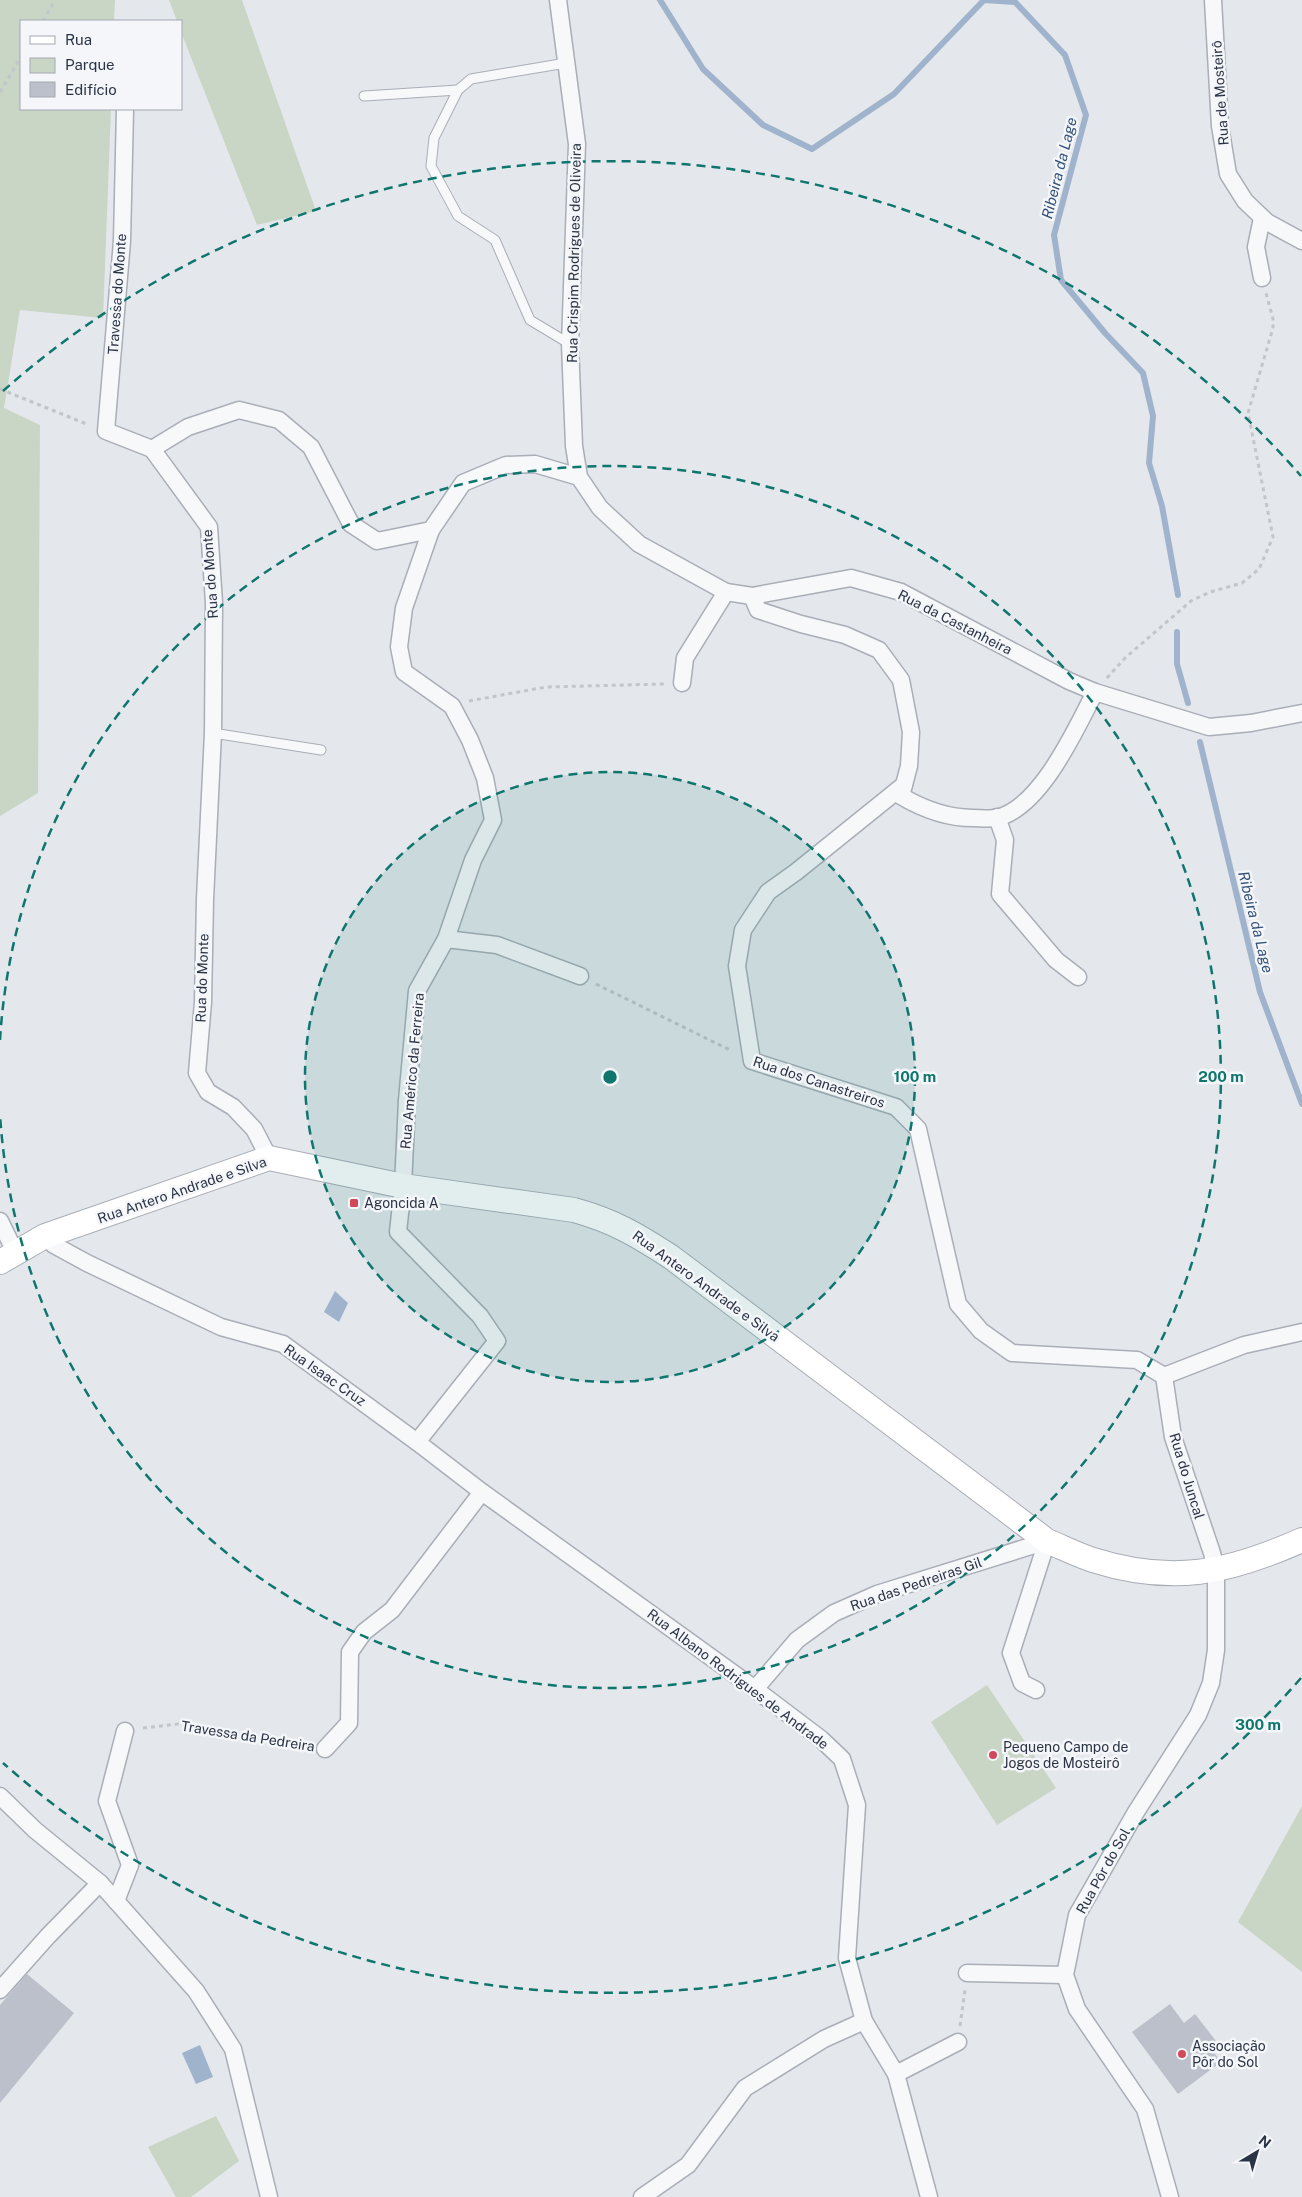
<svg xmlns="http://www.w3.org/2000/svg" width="1302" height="2197" viewBox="0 0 1302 2197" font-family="'Public Sans',sans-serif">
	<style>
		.green { fill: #c9d6c5 }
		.water { fill: #9fb4cc }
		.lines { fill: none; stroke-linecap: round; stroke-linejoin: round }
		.stream { stroke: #9fb4cc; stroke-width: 6 }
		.building { fill: #bbc0ca }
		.lane-casing { stroke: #a9aeb7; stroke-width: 11 }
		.street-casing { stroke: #a9aeb7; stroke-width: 19 }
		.secondary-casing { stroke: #a9aeb7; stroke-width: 26 }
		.path { stroke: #c2c5cb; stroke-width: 3; stroke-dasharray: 4 4; stroke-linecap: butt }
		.lane { stroke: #f7f8fa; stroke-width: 9 }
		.street { stroke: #f7f8fa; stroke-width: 16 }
		.secondary { stroke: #fff; stroke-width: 24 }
		.ring { fill: none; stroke: #0f766e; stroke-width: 2.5; stroke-dasharray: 9 6 }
		.poi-dot { fill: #d1495b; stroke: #f4f6f9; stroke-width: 2 }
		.labels { text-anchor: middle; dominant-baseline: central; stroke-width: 5; stroke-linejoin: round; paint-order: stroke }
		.street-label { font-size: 14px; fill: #2b3445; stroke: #f4f6f9 }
		.poi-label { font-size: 14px; fill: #2b3445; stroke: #f4f6f9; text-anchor: start }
		.water-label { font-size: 15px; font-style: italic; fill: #34527a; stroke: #f4f6f9 }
		.centre { fill: #0f766e; stroke: #f4f6f9; stroke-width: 2.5 }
		.ring-label { font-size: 15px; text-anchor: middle; font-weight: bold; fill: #0f766e; stroke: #f4f6f9; stroke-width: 5; stroke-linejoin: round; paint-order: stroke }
	</style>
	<rect width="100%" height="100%" fill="#e4e7ec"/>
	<g class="green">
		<path d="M0,0H115L114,21H21V109H111L103,318L20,310L4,408L40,425L38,793L0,816Z"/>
		<path d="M169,0H242L316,211L257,225L181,32V21H177Z"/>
		<path d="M987,1685L1056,1788L997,1825L931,1722Z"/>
		<path d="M1302,1806V1972L1238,1922Z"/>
		<path d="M216,2116L239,2161L191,2197H176L148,2147Z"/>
	</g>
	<g class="water">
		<path d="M335,1291L348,1303L339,1322L324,1312Z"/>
		<path d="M200,2045L213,2077L196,2084L182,2053Z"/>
	</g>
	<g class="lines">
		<g class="stream">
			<path d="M660,0L703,69L763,125L812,149L894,94L984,0L1015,2L1065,55L1086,115L1054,235L1061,280L1105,333L1143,373L1153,416L1149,463L1162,506L1178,595"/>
			<path d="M1177,632V664L1188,703"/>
			<path d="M1200,742L1260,992L1302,1104"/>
		</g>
	</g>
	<g class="building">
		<path d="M27,1974L74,2013L0,2103V2005Z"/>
		<path d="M1170,2004L1184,2023L1195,2014L1216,2041L1209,2046L1221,2062L1178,2094L1132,2032Z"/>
	</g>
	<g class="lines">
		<defs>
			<g id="lane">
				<path d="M566,63L471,79L458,90L434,138L431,166L458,216L495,240L530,320L570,344"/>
				<path d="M364,96L458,90"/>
				<path d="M213,733L321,750"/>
			</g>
			<g id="street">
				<path d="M558,0L577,144L570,344L574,446L579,477L600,508L639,544L726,592L752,596L851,578L901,592L1069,681L1095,692L1209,727L1251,723L1302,713"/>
				<path d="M1213,0L1220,126L1228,174L1245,201L1267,222L1302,241"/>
				<path d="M125,109L122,241L106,431L152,449"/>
				<path d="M1262,278L1256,247L1262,218"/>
				<path d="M152,449L209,527L214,603L213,733L205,899L203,1002L197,1073L208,1092L233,1107L254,1129L269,1158"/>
				<path d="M152,449L188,427L239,410L279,420L311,447L351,524L377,541L431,530L463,483L506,465L535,464L579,477"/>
				<path d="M752,596L758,610L801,624L845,635L879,650L901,680L911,732L909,766L901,796C923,809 947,818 973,818C980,818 989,819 996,818C1040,809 1076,729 1095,692"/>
				<path d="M682,683L685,658L726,592"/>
				<path d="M904,785L796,872L768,892L743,930L737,966L752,1061L896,1107L918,1129L958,1304L981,1331L1012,1353L1137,1360L1164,1376"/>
				<path d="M997,817L1005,840L1000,894L1056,960L1078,977"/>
				<path d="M446,939L497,945L580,976"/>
				<path d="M0,1221L15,1252"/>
				<path d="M45,1236L54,1245L87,1263L221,1327L283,1344L417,1442L482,1492L755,1689L821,1739L842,1759L857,1805L847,1958L864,2021L896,2074L929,2197"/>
				<path d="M1164,1376L1173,1437L1212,1553L1216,1570V1650L1211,1683L1198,1715L1136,1812L1077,1915L1065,1975L1077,2009L1145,2109L1170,2197"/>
				<path d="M1164,1376L1244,1345L1302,1332"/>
				<path d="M417,1442L497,1341L480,1316L398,1232L403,1186L407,1100L417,991L446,939L473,860L493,820L485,778L470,740L452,706L404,672L399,647L404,608L431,530"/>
				<path d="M755,1689L797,1640L834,1613L877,1594L1047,1541"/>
				<path d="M1036,1690L1022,1683L1011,1653L1047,1541"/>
				<path d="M325,1749L349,1723L350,1652L364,1632L392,1610L482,1492"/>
				<path d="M0,1796L35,1830L100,1883L196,1991L233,2049L269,2197"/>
				<path d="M116,1901L130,1865L107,1801L125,1731"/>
				<path d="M967,1973L1065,1975"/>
				<path d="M0,1990L48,1936L100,1883"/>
				<path d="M896,2074L958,2042"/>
				<path d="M642,2197L688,2165L745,2088L824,2039L864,2021"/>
			</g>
			<path id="secondary" d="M0,1262L45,1236L269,1158L403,1186L574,1210C614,1221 637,1235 671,1257L1047,1541C1062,1547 1077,1555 1093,1560C1172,1585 1228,1573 1302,1540"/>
		</defs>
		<use href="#lane" class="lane-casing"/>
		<use href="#street" class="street-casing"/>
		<use href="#secondary" class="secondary-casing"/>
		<g class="path">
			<path d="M43,21L55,0"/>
			<path d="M0,92L21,57"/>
			<path d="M0,389L89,425"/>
			<path d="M1107,678L1125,658L1191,601L1210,592L1242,583L1259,569L1273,537L1248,413L1273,328V319L1266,293"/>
			<path d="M469,701L546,687L664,684"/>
			<path d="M596,984L732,1051"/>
			<path d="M143,1728L178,1724L309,1746"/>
			<path d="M960,2026L965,1990"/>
		</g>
		<use href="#lane" class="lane"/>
		<use href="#street" class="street"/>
		<use href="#secondary" class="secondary"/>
	</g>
	<circle cx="610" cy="1077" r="305" fill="#0f766e" fill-opacity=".12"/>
	<g class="ring">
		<circle cx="610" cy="1077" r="305"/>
		<path d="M0 1040A611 611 0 1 1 0 1114"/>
		<path d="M1301 1678A916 916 0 0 1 3 1763M3 391A916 916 0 0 1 1301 476"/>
	</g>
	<g class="poi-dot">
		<rect x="349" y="1198" width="10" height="10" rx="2.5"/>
		<circle cx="993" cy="1755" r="5"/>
		<circle cx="1182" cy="2054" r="5"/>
	</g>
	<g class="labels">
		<g class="street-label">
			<text transform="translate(1220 93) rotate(-94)">Rua de Mosteirô</text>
			<text transform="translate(574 253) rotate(-89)">Rua Crispim Rodrigues de Oliveira</text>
			<text transform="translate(117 294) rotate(-86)">Travessa do Monte</text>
			<text transform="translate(210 574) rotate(-94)">Rua do Monte</text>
			<text transform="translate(955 622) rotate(27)">Rua da Castanheira</text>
			<text transform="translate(202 978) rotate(-88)">Rua do Monte</text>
			<text transform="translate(412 1071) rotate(-85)">Rua Américo da Ferreira</text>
			<text transform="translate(819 1082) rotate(18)">Rua dos Canastreiros</text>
			<text transform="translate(182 1190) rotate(-19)">Rua Antero Andrade e Silva</text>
			<text transform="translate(706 1286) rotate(36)">Rua Antero Andrade e Silva</text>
			<text transform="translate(325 1375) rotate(35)">Rua Isaac Cruz</text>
			<text transform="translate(1187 1476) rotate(73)">Rua do Juncal</text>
			<text transform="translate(916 1584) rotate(-19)">Rua das Pedreiras Gil</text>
			<text transform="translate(738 1679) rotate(37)">Rua Albano Rodrigues de Andrade</text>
			<text transform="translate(248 1736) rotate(9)">Travessa da Pedreira</text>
			<text transform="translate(1103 1871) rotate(-61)">Rua Pôr do Sol</text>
		</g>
		<g class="poi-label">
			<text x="364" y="1203">Agoncida A</text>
			<text x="1003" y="1747">Pequeno Campo de<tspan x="1003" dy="16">Jogos de Mosteirô</tspan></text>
			<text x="1192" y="2046">Associação<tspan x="1192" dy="16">Pôr do Sol</tspan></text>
		</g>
		<g class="water-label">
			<text transform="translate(1059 168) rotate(-76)">Ribeira da Lage</text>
			<text transform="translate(1256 922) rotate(76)">Ribeira da Lage</text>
		</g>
	</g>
	<circle cx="610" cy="1077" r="8" class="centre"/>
	<g class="ring-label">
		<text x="915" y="1082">100 m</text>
		<text x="1221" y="1082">200 m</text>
		<text x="1258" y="1730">300 m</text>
	</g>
	<rect x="20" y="20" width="162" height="90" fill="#f4f6f9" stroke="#a4a8b1"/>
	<rect x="30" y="36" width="25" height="8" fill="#ffffff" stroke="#a4a8b1"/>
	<text x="65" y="45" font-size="15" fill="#2b3445">Rua</text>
	<rect x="30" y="58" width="25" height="15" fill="#c9d6c5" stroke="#a4a8b1"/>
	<text x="65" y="70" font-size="15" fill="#2b3445">Parque</text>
	<rect x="30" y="82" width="25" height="15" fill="#bbc0ca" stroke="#a4a8b1"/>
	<text x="65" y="95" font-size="15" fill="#2b3445">Edifício</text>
	<g transform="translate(1257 2152) rotate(38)" stroke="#f4f6f9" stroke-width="4" paint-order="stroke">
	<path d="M0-4L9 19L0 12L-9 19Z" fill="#2b3445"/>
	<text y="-8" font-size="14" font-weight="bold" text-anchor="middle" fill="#2b3445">N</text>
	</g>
</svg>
